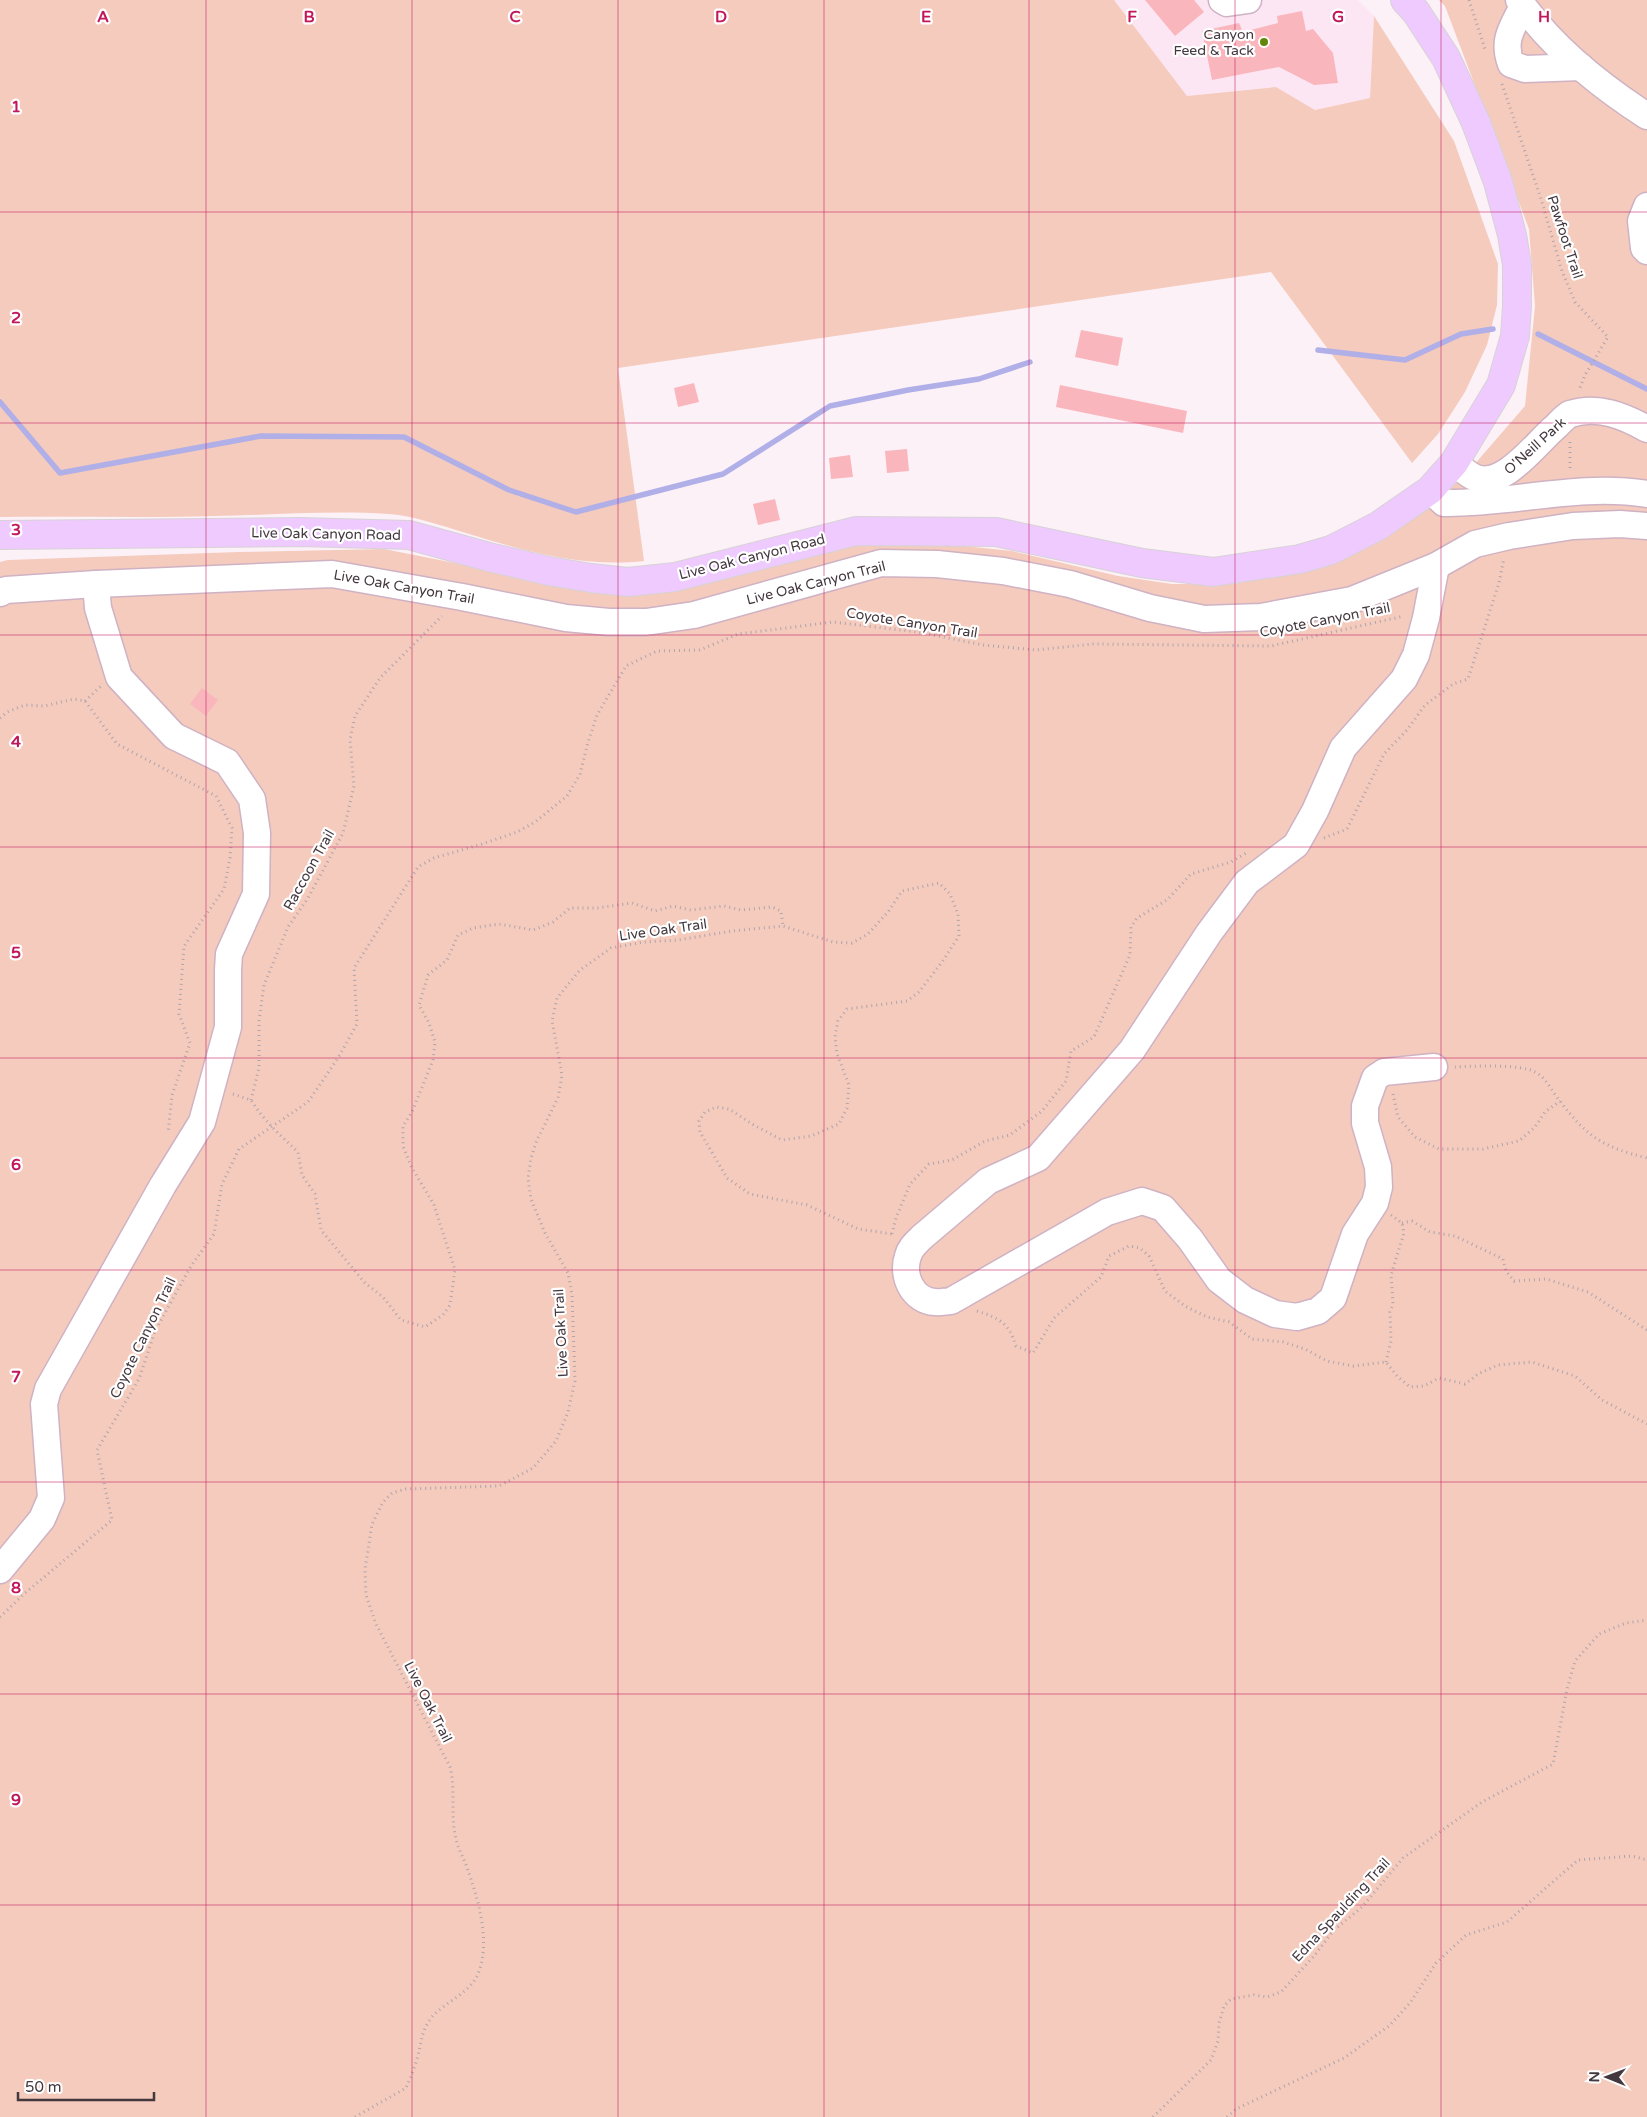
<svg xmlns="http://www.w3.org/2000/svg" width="1647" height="2117" viewBox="0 0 1647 2117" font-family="'Varela Round',sans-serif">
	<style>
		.built { fill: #fde6f3 }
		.green { fill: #f4cbbd }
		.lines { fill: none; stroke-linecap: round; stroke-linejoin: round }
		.stream { stroke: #b0afe8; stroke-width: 5.5 }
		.building { fill: #fab6bd }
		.minor-casing { stroke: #cfb2c3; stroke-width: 29 }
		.major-casing { stroke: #d6d3d5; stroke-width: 30 }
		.path { stroke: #b0a4ab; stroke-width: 3; stroke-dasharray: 1 4; stroke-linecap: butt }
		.minor { stroke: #fff; stroke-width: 26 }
		.major { stroke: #eecafe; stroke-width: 28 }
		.grid { fill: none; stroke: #c2185b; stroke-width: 1; stroke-opacity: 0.55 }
		.poi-dot { fill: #618609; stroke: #fff; stroke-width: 2 }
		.labels { text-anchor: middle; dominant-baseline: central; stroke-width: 4.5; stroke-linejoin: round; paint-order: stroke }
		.poi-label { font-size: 14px; fill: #44383f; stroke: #fff; text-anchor: end }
		.street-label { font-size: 14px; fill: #44383f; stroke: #fff }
		.grid-label { font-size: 16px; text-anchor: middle; font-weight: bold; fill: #c2185b; stroke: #fff; stroke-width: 4.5; stroke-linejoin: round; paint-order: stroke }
	</style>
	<rect width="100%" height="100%" fill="#fdf1f8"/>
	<path class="built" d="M1114,0H1358L1374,16L1370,98L1315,110L1276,87L1187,96Z"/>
	<g class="green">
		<path d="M0,0H1114L1187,96L1276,87L1315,110L1370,98L1374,16L1454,141L1498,264L1497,305L1487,345L1465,392L1438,434L1412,463L1271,272L618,368L644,561C583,568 524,551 466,533C442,526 415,516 389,514C331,510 274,515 215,516C144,518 72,516 0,517Z"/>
		<path d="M1439,0H1647V2117H0V562L8,560L239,552L384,549L576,587L846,542L945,544L1012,551L1118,576L1172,584H1234L1298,572L1404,524L1467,473L1525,406L1535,306L1529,229L1445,6Z"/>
	</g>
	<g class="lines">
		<g class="stream">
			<path d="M1538,334L1647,389"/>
			<path d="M1318,350L1405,360L1461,334L1493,329"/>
			<path d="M0,402L60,473L261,436L404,437L509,490L576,512L723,474L830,406L908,390L979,379L1030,362"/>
		</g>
	</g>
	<g class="building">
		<path d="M1145,0H1194L1204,12L1175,36Z"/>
		<path d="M1302,11L1306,31L1313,29L1333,53L1338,83L1314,85L1279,67L1212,80L1202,31L1239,23L1243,32L1278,23L1277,16Z"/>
		<path d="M1081,330L1123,338L1118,366L1075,357Z"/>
		<path d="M694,383L699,402L678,407L674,388Z"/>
		<path d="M1060,385L1187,411L1183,433L1056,407Z"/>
		<path d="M907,449L909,471L887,473L885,451Z"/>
		<path d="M850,455L853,477L831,479L829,458Z"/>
		<path d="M775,499L780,520L758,525L753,504Z"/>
		<path d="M202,688L218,700L206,716L190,704Z"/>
	</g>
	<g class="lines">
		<defs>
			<g id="minor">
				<path d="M1222,0L1227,3L1248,0"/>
				<path d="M1519,0C1552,48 1599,85 1647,116"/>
				<path d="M1523,6C1512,28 1502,40 1511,64L1525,69L1581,67"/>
				<path d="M1647,206L1641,221L1644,248L1647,251"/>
				<path d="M1454,463C1461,468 1468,475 1476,478C1503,488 1534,446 1553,429C1558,425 1564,417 1570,414C1598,405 1624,416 1647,429"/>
				<path d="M1430,490L1444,503C1512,504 1579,483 1647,494"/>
				<path d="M0,593L6,590L96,584L332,574L462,597L566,618L609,622H646L694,615L881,563L937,564L1003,571L1070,584L1150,608L1204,619L1261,617L1352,600L1436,566L1475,544L1509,536L1573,526L1620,524L1647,526"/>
				<path d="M1434,1067L1384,1072L1375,1078L1365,1106V1123L1378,1167L1379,1187L1375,1203L1355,1234L1333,1298L1318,1311L1297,1317L1275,1314L1245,1300L1219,1280L1190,1239L1163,1208L1142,1201L1107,1212L951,1301C946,1301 940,1303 935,1302C913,1301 901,1276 908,1256C910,1248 916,1243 922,1237L988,1181L1038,1158L1132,1050L1209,933L1247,882L1296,845L1315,811L1343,748L1404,679L1416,655L1426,618L1436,566"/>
				<path d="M0,1570L42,1519L51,1498L44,1404L48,1389L163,1185L202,1122L228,1027V970L229,954L256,894L257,833L252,799L227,762L174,736L119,677L98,608L96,584"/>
			</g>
			<path id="major" d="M0,535L300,532L409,535L489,557L549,571L591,578L628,582L675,577L856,531L996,532L1142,563L1213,572L1300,559L1331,550L1378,526L1430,490L1454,463L1501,385L1515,336L1517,306V265L1512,235L1498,182L1476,123L1446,58L1416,12L1405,0"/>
		</defs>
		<use href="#minor" class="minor-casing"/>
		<use href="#major" class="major-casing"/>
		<g class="path">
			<path d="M1469,0L1485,49"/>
			<path d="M1502,84L1541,199L1562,271L1575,302L1608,337L1585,375L1579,390"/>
			<path d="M1570,442V471"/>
			<path d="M85,701L101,686"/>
			<path d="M0,718L7,712L25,705L44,706L74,699L85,701L117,744L216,796L232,828L230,858L224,889L184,946L179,1014L190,1043L172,1095L168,1133"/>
			<path d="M1324,838L1347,829L1384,754L1407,730L1425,705L1453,684L1468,679L1499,583L1504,558"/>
			<path d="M1455,1067C1471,1066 1522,1064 1535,1072C1546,1077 1552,1092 1560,1101C1587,1137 1603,1147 1647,1158"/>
			<path d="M233,1094L251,1100C264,1121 280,1135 298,1152L302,1175L315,1194L321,1230L365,1283L383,1297L401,1320L425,1327L443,1315L450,1305L455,1270L434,1205L411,1166L403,1146V1126L412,1112L433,1060L435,1042L429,1023L419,1005L428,975L447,960L458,935L473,928L499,924L533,930L553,922L570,908H597L632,903L655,911L673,906L691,910L724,906L741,910L772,907L781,911L783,926"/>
			<path d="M1393,1094L1398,1117L1415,1137L1439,1149H1483L1519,1141L1535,1127L1545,1112L1560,1101"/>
			<path d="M251,1100L259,1068V1021L264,985L288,927L308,898L343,833L354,786L350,740L355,716L380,678L442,616"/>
			<path d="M1402,1223L1412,1221L1430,1232L1455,1236L1503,1259L1506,1271L1514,1281L1546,1279L1588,1292L1647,1330"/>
			<path d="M892,1234L896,1218L910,1184L929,1164L952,1160L985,1141L1010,1135L1042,1111L1066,1081L1071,1051L1094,1037L1130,955L1131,927L1137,918L1167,900L1191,874L1231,862L1246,853"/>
			<path d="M977,1311C999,1318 1009,1323 1016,1346L1033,1353L1054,1318L1101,1277L1109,1256L1129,1246L1140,1248L1149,1256L1165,1291L1185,1306L1207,1317L1229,1322L1252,1339L1283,1342L1305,1349L1327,1361L1353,1366L1386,1362L1397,1376L1410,1387L1424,1386L1439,1378L1465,1384L1478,1374L1498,1365L1532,1362L1575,1376L1602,1400L1647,1424"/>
			<path d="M1386,1362L1391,1341L1390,1312L1393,1304L1391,1275L1404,1233L1402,1223L1391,1215"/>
			<path d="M0,1617L24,1594L112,1520L97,1450L139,1379L155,1331L191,1266L214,1234L222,1184L239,1149L308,1102L338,1058L357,1024L354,968L418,867L434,858L482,844L517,832L535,822L567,796L580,774L588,742L597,715L626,666L657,651L700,650L738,634L833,622L918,632L983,645L1036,650L1093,644L1271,646L1404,616"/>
			<path d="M355,2117L406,2088C410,2079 414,2069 417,2059C422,2043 420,2032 432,2017C445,2002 468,1994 477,1976C492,1945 478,1897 467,1868C464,1858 458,1849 456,1839C450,1815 456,1791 450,1767L376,1624L366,1595L365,1569L372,1524L383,1502L392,1493L406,1489L499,1486L533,1468L556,1441L568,1412L575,1381L572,1294L568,1273L545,1233L531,1199L528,1179L531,1158L537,1140L558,1098L562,1075L552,1021L557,998L580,970L611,948L644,942L678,940L732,931L783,926L833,942L852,943L868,934L888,912L902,891L939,883L950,894L958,914L959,936L942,962L919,992L907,1001L847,1009L838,1021L835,1037L837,1054L849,1085L847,1108L839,1124L811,1136L782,1140L752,1124L729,1109L716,1107L705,1112L699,1121L700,1132L727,1178L750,1194L807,1205L858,1229L892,1234L891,1237"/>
			<path d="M1153,2117L1211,2060L1218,2041L1219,2023L1224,2006L1231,1999L1254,1995L1267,1997L1281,1992L1315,1955L1333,1931L1362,1907L1403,1858L1482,1802L1553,1764L1567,1689L1575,1661L1599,1634L1626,1623L1647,1620"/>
			<path d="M1227,2117L1236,2109L1344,2058L1389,2026L1410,2003L1436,1963L1466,1935L1507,1922L1578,1860L1632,1856L1647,1860"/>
		</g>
		<use href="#minor" class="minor"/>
		<use href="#major" class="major"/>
	</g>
	<path class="grid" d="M206,0V2117M412,0V2117M618,0V2117M824,0V2117M1029,0V2117M1235,0V2117M1441,0V2117M0,212H1647M0,423H1647M0,635H1647M0,847H1647M0,1058H1647M0,1270H1647M0,1482H1647M0,1694H1647M0,1905H1647"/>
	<circle class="poi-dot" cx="1264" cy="42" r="5"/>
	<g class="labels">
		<g class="poi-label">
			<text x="1254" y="34">Canyon<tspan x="1254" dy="16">Feed &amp; Tack</tspan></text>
		</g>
		<g class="street-label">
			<text transform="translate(1565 237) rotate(72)">Pawfoot Trail</text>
			<text transform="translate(1535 446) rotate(-42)">O'Neill Park</text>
			<text transform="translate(326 534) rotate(1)">Live Oak Canyon Road</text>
			<text transform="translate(752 557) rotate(-14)">Live Oak Canyon Road</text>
			<text transform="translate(816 583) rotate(-14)">Live Oak Canyon Trail</text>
			<text transform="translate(404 587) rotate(10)">Live Oak Canyon Trail</text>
			<text transform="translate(1325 620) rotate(-11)">Coyote Canyon Trail</text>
			<text transform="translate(912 623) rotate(9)">Coyote Canyon Trail</text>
			<text transform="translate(309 870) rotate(-61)">Raccoon Trail</text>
			<text transform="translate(663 930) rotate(-8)">Live Oak Trail</text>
			<text transform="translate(561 1333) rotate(-93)">Live Oak Trail</text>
			<text transform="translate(143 1338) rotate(-64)">Coyote Canyon Trail</text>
			<text transform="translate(428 1702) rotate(63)">Live Oak Trail</text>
			<text transform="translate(1341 1910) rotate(-47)">Edna Spaulding Trail</text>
		</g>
	</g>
	<g class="grid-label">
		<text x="103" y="22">A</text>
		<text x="309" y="22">B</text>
		<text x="515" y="22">C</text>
		<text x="721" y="22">D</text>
		<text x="926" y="22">E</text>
		<text x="1132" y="22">F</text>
		<text x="1338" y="22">G</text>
		<text x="1544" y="22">H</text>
		<text x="16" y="112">1</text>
		<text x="16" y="323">2</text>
		<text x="16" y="535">3</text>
		<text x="16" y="747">4</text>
		<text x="16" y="958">5</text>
		<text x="16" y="1170">6</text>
		<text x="16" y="1382">7</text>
		<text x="16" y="1593">8</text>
		<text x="16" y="1805">9</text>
	</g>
	<g transform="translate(1607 2077) rotate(271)" stroke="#ffffff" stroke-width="4" paint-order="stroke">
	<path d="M0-4L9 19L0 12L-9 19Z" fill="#44383f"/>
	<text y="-8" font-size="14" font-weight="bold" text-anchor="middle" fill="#44383f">N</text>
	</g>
	<path d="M18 2092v8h136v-8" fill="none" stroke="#44383f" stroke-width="2.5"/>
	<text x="25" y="2092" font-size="15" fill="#44383f" stroke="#ffffff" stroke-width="4" paint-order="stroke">50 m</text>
</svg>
